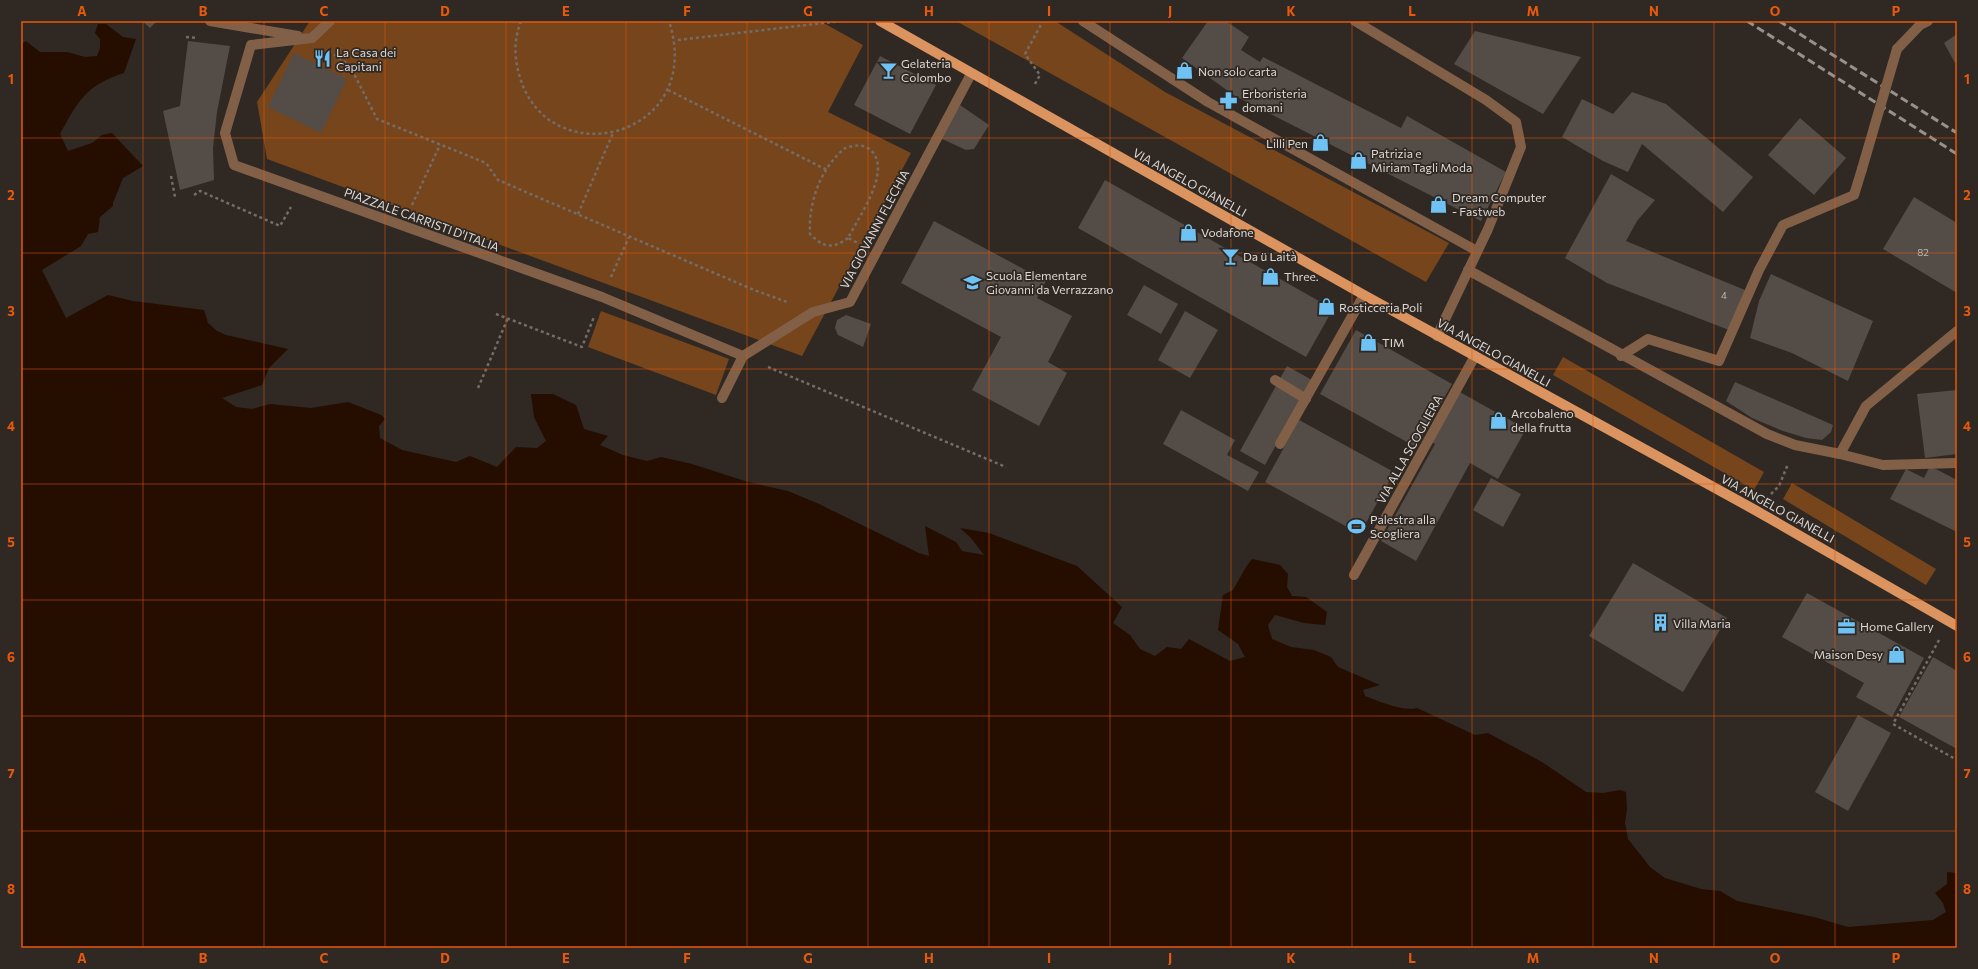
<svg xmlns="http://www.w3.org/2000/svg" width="1978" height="969" viewBox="0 0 1978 969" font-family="Commissioner,sans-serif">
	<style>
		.green { fill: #77451b }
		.water { fill: #250d00 }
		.building { fill: #544c47 }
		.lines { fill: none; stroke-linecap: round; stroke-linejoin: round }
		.path { stroke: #736d69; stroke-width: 2.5; stroke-dasharray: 3 3; stroke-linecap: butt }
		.minor { stroke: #826047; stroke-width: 10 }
		.major { stroke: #db945f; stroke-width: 10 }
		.rail { stroke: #97918d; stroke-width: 3; stroke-dasharray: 8 4; stroke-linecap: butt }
		.minor-bridge { stroke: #826047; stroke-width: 10 }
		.grid { fill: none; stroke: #e8590c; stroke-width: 1; stroke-opacity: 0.55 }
		.labels { text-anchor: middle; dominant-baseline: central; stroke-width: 3.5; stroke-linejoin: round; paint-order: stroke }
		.number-label { font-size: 10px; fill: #bcb6b2 }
		.poi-label { font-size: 12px; fill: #ded9d6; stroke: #2f2823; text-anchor: start }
		.street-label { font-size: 12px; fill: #ded9d6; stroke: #2f2823 }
		.neatline { fill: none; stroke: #e8590c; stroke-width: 1.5 }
		.grid-label { font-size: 13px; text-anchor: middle; font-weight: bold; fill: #e8590c }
	</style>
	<rect width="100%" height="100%" fill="#2f2823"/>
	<g class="green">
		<path d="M310,21H820L863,45L828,112L911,153L802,356L267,159L257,102Z"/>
		<path d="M956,21H1055L1165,92L1449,243L1426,282Z"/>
		<path d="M601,311L729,359L716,395L588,347Z"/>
		<path d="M1563,357L1764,472L1754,490L1553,375Z"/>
		<path d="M1792,483L1936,569L1926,585L1783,499Z"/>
	</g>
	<path class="water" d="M98,24H106L123,37L136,39L124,73C86,85 78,101 60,134L68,151L92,143L102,135L112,133L143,166L123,178L113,203V206L100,217L98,232L88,234L81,246L42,270L66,318L108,295L133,301L204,310L208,323L217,331L226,335L288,349L269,368L262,385L222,398L236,407L252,409L270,404L311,408L348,402L381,415L385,419L379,426L380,438L402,450L456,462L470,456L497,467L516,447L537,448L546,441L534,417L531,394H553L576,405L584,429L608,436L600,445L623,455L647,461L661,457L692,464L748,482L788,491L819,504L919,553L929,556L925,526L956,542L962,551L984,555L971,538L960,528L989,533L1077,566L1122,607L1113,623L1130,635L1140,649L1155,656L1167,647L1181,649L1189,639L1230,661L1245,657L1238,644L1218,630L1223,595L1233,590L1246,567L1252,559L1280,565L1288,574L1287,587L1292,596L1306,597L1327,612L1325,625L1304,623L1275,615L1268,625L1272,639L1291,647L1314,650L1331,657L1338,667L1380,685L1363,690L1365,696C1378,701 1404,712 1417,708L1475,735L1488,733L1542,762L1586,792L1603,793L1620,790L1626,792L1627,809L1625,823L1628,839L1650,867L1665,878L1701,889L1720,891L1737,901L1814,917L1848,927L1933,920L1946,912L1943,903L1935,893L1947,884V872L1957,873V948H21V44L26,41L40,52H67L85,57L97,56L100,48V39L95,33Z"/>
	<g class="building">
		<path d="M142,21H157L150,28Z"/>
		<path d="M1208,21H1226L1249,37L1241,50L1260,62L1263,57L1401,128L1407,116L1506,172L1481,221L1235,96L1182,58Z"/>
		<path d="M1475,31L1581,57L1543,114L1454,64Z"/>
		<path d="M1957,34V61L1955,63L1944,43Z"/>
		<path d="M188,41L230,46L217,112L213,148L214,180L180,190L163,111L180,106Z"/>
		<path d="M294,53L347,79L321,133L268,107Z"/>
		<path d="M880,56L936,85L910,134L854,105Z"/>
		<path d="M1632,92L1666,104L1753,177L1723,212L1642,144L1628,172L1603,161L1562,137L1582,99L1613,114Z"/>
		<path d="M960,105L989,125L974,149L966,150L940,138Z"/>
		<path d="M1800,118L1846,158L1814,195L1768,155Z"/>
		<path d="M1611,174L1655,200L1637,221L1626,241L1745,290L1729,330L1607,283L1565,258Z"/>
		<path d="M1105,180L1333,309L1306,357L1078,228Z"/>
		<path d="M1914,197L1957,223V293L1883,249Z"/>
		<path d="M934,221L1046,281L1037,298L1072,316L1048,362L1067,373L1039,426L972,390L1001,337L901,283Z"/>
		<path d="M1771,274L1873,321L1848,381L1792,353L1750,338L1759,301Z"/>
		<path d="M1144,285L1178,304L1161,334L1127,315Z"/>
		<path d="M1185,311L1218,330L1190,378L1158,360Z"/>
		<path d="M846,315L871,324L863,347L838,335L835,328L837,320Z"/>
		<path d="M1356,330L1452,384L1416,447L1320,394Z"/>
		<path d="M1287,366L1312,380L1265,465L1240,451Z"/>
		<path d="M1735,382L1833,425L1831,432L1822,440L1806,438L1783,431L1752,418L1726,401Z"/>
		<path d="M1957,390V454L1925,458L1917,394Z"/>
		<path d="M1458,391L1526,429L1498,479L1470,463L1416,561L1381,541L1435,444L1430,441Z"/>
		<path d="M1181,410L1235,440L1227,455L1259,472L1248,491L1163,444Z"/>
		<path d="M1299,420L1394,472L1360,534L1265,482Z"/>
		<path d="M1930,466L1957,480V532L1890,499L1906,469L1924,478Z"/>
		<path d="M1491,478L1521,494L1503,527L1473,510Z"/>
		<path d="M1633,563L1727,618L1683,692L1589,636Z"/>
		<path d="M1807,593L1924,658L1892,717L1856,697L1864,683L1782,637Z"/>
		<path d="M1933,657L1957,671V749L1899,717Z"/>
		<path d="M1858,715L1891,733L1848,811L1815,792Z"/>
	</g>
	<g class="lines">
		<g class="path">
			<path d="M521,21C514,39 514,56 519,74C546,177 707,139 669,21"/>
			<path d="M186,37L197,38"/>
			<path d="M678,40L841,21"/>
			<path d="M329,51L350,66L377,119L486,163L498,180L754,290L787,302"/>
			<path d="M1035,84L1040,75L1025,54L1043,21"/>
			<path d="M668,90L827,170"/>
			<path d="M171,176L175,197"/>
			<path d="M194,195L200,191L280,226L291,207"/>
			<path d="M412,205L440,145"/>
			<path d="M578,214L613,133"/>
			<path d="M848,238C832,250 823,247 810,234C808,204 820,169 844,149C846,147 849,147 853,146C867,143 878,153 878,168C878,190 858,219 848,238L858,243"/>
			<path d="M611,277L629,237"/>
			<path d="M496,314L582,347L594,317"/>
			<path d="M768,367L1006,467"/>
			<path d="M478,388L508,318"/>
			<path d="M1771,494L1779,486L1788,464"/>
			<path d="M1939,640L1893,724L1957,760"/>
		</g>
		<g class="minor">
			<path d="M210,21L298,36"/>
			<path d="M330,21L312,38L251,45L225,133L234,165L602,297L743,356L813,312L850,302L971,74"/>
			<path d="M1083,21L1208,102L1477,251"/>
			<path d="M1355,21L1486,100L1516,122L1521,147L1488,229L1437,336"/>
			<path d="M1897,49L1920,25L1928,21"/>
			<path d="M1468,270L1767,434L1795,445L1840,454L1883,465L1957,463"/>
			<path d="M1621,356L1648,339L1719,361L1759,270L1783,225L1854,195L1862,169"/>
			<path d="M1275,380L1306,399"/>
			<path d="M722,398L743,356"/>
			<path d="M1280,444L1364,295"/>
			<path d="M1840,454L1866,406L1957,331"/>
			<path d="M1354,575L1475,356"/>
		</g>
		<path class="major" d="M880,21L1364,295L1755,510L1957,626"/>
		<g class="rail">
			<path d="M1747,21L1957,154"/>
			<path d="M1779,21L1957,133"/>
		</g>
		<path class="minor-bridge" d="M1862,169L1897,49"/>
	</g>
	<path class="grid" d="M143,21V948M264,21V948M385,21V948M506,21V948M626,21V948M747,21V948M868,21V948M989,21V948M1110,21V948M1231,21V948M1352,21V948M1472,21V948M1593,21V948M1714,21V948M1835,21V948M21,138H1957M21,253H1957M21,369H1957M21,484H1957M21,600H1957M21,716H1957M21,831H1957"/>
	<defs>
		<symbol id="restaurant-bare" viewBox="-9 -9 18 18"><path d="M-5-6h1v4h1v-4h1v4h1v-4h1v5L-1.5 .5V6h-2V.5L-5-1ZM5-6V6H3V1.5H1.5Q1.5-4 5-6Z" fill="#6fc2f4" stroke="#2f2823" stroke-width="2.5" paint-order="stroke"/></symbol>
		<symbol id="bar-bare" viewBox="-9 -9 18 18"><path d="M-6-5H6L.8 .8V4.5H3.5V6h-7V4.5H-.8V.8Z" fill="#6fc2f4" stroke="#2f2823" stroke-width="2.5" paint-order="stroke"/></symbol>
		<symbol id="shop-bare" viewBox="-9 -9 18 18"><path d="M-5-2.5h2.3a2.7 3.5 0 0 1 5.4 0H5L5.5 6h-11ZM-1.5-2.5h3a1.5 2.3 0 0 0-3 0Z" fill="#6fc2f4" stroke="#2f2823" stroke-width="2.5" paint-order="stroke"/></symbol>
		<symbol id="pharmacy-bare" viewBox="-9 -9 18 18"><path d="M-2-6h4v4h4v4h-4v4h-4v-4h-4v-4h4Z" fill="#6fc2f4" stroke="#2f2823" stroke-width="2.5" paint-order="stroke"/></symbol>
		<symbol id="school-bare" viewBox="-9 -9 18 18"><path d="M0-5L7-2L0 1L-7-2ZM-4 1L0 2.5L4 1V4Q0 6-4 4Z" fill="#6fc2f4" stroke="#2f2823" stroke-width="2.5" paint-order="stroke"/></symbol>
		<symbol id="stadium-bare" viewBox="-9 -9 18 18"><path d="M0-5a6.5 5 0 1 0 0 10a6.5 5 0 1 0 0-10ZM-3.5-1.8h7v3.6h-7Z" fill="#6fc2f4" stroke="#2f2823" stroke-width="2.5" paint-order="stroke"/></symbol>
		<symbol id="building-bare" viewBox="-9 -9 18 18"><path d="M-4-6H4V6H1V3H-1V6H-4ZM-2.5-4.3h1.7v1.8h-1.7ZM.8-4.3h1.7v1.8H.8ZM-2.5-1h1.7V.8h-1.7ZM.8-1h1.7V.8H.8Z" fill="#6fc2f4" stroke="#2f2823" stroke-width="2.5" paint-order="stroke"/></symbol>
		<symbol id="office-bare" viewBox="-9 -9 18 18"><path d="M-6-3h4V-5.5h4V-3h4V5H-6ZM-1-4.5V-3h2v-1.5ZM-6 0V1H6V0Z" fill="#6fc2f4" stroke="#2f2823" stroke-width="2.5" paint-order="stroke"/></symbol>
	</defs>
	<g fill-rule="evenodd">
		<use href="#restaurant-bare" x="310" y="46" width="25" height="25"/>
		<use href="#bar-bare" x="876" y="58" width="25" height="25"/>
		<use href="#shop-bare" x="1172" y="58" width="25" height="25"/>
		<use href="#pharmacy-bare" x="1216" y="88" width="25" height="25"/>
		<use href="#shop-bare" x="1308" y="130" width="25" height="25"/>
		<use href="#shop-bare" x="1346" y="148" width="25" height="25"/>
		<use href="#shop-bare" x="1426" y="192" width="25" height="25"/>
		<use href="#shop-bare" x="1176" y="220" width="25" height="25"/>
		<use href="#bar-bare" x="1218" y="244" width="25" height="25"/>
		<use href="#shop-bare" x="1258" y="264" width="25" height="25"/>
		<use href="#school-bare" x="960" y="270" width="25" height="25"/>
		<use href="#shop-bare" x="1314" y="294" width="25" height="25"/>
		<use href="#shop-bare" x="1356" y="330" width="25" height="25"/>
		<use href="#shop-bare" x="1486" y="408" width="25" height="25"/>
		<use href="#stadium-bare" x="1344" y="514" width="25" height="25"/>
		<use href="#building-bare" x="1648" y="610" width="25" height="25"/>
		<use href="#office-bare" x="1834" y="614" width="25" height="25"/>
		<use href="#shop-bare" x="1884" y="642" width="25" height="25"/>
	</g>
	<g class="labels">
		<g class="number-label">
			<text x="1923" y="252">82</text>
			<text x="1724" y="295">4</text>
		</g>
		<g class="poi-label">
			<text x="336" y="52">La Casa dei<tspan x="336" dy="14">Capitani</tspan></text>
			<text x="901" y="63">Gelateria<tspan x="901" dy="14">Colombo</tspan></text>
			<text x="1198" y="71">Non solo carta</text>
			<text x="1242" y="93">Erboristeria<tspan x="1242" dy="14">domani</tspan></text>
			<text x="1308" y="143" text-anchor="end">Lilli Pen</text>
			<text x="1371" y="153">Patrizia e<tspan x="1371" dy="14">Miriam Tagli Moda</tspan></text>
			<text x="1452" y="197">Dream Computer<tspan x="1452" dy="14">- Fastweb</tspan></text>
			<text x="1201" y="232">Vodafone</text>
			<text x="1243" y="256">Da ü Laità</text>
			<text x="986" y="275">Scuola Elementare<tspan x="986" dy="14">Giovanni da Verrazzano</tspan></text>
			<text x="1284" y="276">Three.</text>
			<text x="1339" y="307">Rosticceria Poli</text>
			<text x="1382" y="342">TIM</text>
			<text x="1511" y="413">Arcobaleno<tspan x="1511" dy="14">della frutta</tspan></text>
			<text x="1370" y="519">Palestra alla<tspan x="1370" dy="14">Scogliera</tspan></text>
			<text x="1673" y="623">Villa Maria</text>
			<text x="1860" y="626">Home Gallery</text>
			<text x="1883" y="654" text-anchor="end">Maison Desy</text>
		</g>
		<g class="street-label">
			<text transform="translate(1190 182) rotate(29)">VIA ANGELO GIANELLI</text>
			<text transform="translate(422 219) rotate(20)">PIAZZALE CARRISTI D'ITALIA</text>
			<text transform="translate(874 229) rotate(-62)">VIA GIOVANNI FLECHIA</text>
			<text transform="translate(1494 352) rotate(29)">VIA ANGELO GIANELLI</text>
			<text transform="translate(1409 449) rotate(-61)">VIA ALLA SCOGLIERA</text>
			<text transform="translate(1778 508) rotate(29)">VIA ANGELO GIANELLI</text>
		</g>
	</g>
	<rect width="1978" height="969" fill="none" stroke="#2f2823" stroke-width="44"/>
	<rect x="22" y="22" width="1934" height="925" class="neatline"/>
	<g class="grid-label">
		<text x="82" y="16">A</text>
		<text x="203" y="16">B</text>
		<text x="324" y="16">C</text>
		<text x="445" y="16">D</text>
		<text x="566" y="16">E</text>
		<text x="687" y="16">F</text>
		<text x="808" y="16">G</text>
		<text x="929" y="16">H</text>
		<text x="1049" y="16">I</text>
		<text x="1170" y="16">J</text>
		<text x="1291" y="16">K</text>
		<text x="1412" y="16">L</text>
		<text x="1533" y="16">M</text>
		<text x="1654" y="16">N</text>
		<text x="1775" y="16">O</text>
		<text x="1896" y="16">P</text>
		<text x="11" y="84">1</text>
		<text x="1967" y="84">1</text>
		<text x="11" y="200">2</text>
		<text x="1967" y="200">2</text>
		<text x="11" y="316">3</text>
		<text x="1967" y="316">3</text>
		<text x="11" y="431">4</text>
		<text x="1967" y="431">4</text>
		<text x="11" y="547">5</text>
		<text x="1967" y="547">5</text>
		<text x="11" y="662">6</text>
		<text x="1967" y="662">6</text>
		<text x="11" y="778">7</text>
		<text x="1967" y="778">7</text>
		<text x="11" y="894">8</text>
		<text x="1967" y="894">8</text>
		<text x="82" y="963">A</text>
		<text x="203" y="963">B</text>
		<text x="324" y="963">C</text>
		<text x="445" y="963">D</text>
		<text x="566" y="963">E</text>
		<text x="687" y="963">F</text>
		<text x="808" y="963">G</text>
		<text x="929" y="963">H</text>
		<text x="1049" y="963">I</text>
		<text x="1170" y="963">J</text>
		<text x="1291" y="963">K</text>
		<text x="1412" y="963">L</text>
		<text x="1533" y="963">M</text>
		<text x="1654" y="963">N</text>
		<text x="1775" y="963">O</text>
		<text x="1896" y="963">P</text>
	</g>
</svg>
